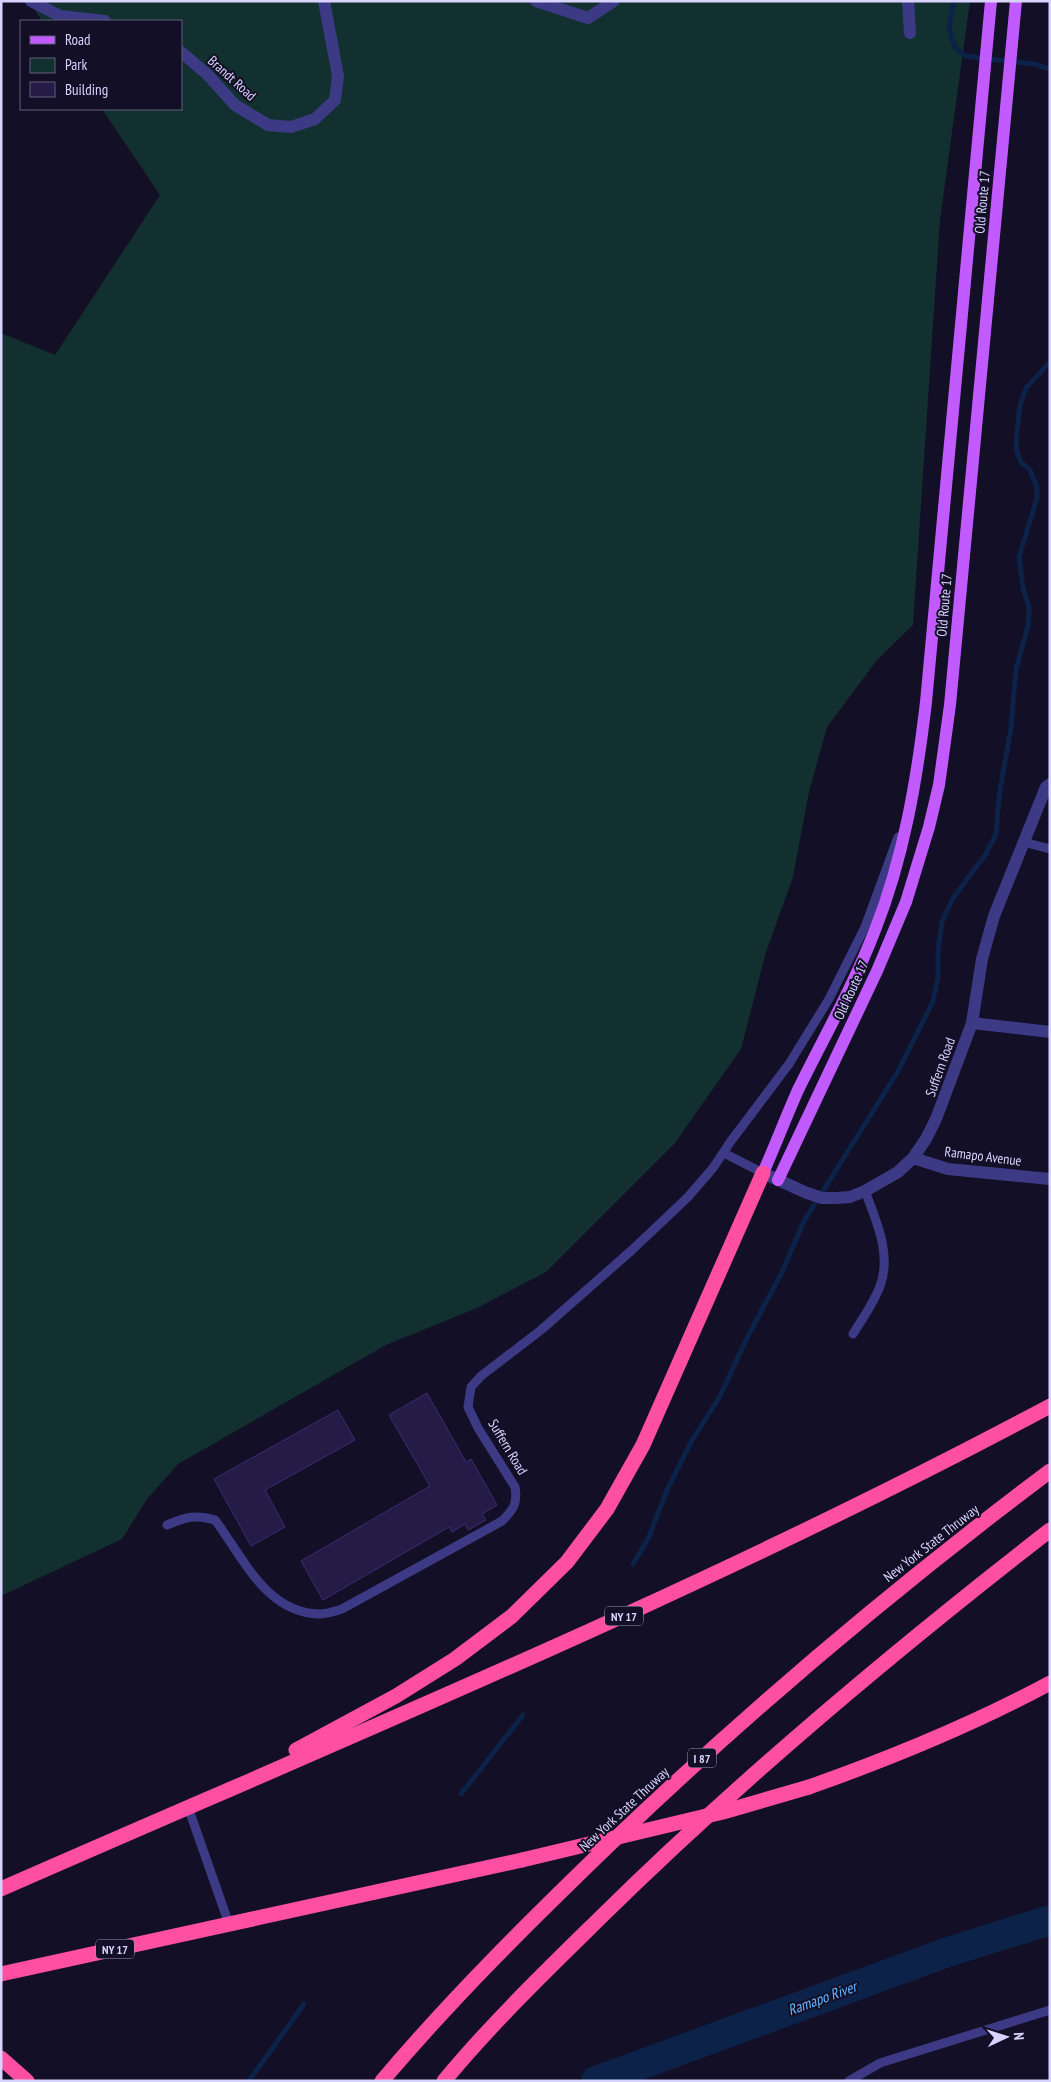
<svg xmlns="http://www.w3.org/2000/svg" width="1051" height="2082" viewBox="0 0 1051 2082" font-family="'PT Sans Narrow',sans-serif">
	<style>
		.green { fill: #12302f }
		.lines { fill: none; stroke-linecap: round; stroke-linejoin: round }
		.stream { stroke: #0c2248; stroke-width: 5 }
		.river { stroke: #0c2248; stroke-width: 30 }
		.building { fill: #241b47; stroke: #3b2d73 }
		.service { stroke: #3d3a85; stroke-width: 9 }
		.minor { stroke: #3d3a85; stroke-width: 12 }
		.primary { stroke: #c25bff; stroke-width: 12 }
		.motorway { stroke: #ff4fa3; stroke-width: 15 }
		.motorway-bridge { stroke: #ff4fa3; stroke-width: 15 }
		.labels { text-anchor: middle; dominant-baseline: central; stroke-width: 4; stroke-linejoin: round; paint-order: stroke }
		.shield { fill: #130f26; stroke: #9e99be; stroke-width: 1 }
		.shield-label { font-size: 12px; font-weight: bold; fill: #d9d4ff }
		.street-label { font-size: 14px; fill: #d9d4ff; stroke: #130f26 }
		.water-label { font-size: 15px; font-style: italic; fill: #62b6ff; stroke: #130f26 }
	</style>
	<rect width="100%" height="100%" fill="#130f26"/>
	<path class="green" d="M29,1H970L940,220L913,625L877,660L827,727L809,792L793,877L766,952L741,1049L675,1143L546,1272L477,1308L386,1345L178,1464L147,1499L122,1539L1,1596V333L55,355L160,195L102,109H181V21H42Z"/>
	<g class="lines">
		<g class="stream">
			<path d="M954,1L949,28L955,47L965,56L1034,64L1050,69"/>
			<path d="M633,1564L648,1539L668,1488L692,1440L719,1398L747,1338L782,1272L804,1221L897,1073L933,1001L938,977V951L942,922L953,898L986,854L996,834L999,796L1011,728L1016,669L1028,626L1029,608L1023,588L1019,557L1037,498V487L1030,470L1021,462L1016,449L1017,430L1020,405L1026,388L1050,362"/>
			<path d="M461,1794L523,1715"/>
			<path d="M249,2081L304,2004"/>
		</g>
		<path class="river" d="M596,2081L948,1952L1050,1920"/>
	</g>
	<g class="building">
		<path d="M427,1393L466,1462L471,1459L497,1505L482,1514L486,1520L468,1530L465,1524L452,1532L449,1527L323,1600L301,1561L430,1486L389,1415Z"/>
		<path d="M338,1410L355,1440L265,1490L285,1527L251,1546L214,1479Z"/>
	</g>
	<g class="lines">
		<g class="service">
			<path d="M1023,842L1050,849"/>
			<path d="M724,1153L763,1173"/>
			<path d="M853,1334C862,1319 874,1303 880,1286C892,1255 876,1220 865,1191"/>
			<path d="M167,1525C186,1517 195,1514 215,1520C243,1557 266,1613 319,1614C327,1614 335,1611 342,1609L502,1521C513,1510 518,1504 515,1487L478,1428L468,1407L471,1387L481,1376L541,1330L632,1250L688,1197L713,1168L731,1141L789,1064L829,999L865,927L898,837"/>
			<path d="M188,1807L229,1924"/>
			<path d="M849,2081L880,2063L1050,2010"/>
		</g>
		<g class="minor">
			<path d="M31,1L60,16L105,21"/>
			<path d="M536,1L588,18L614,1"/>
			<path d="M908,1L910,33"/>
			<path d="M181,52L207,74L235,105L268,125L291,127L315,119L335,100L338,76L324,1"/>
			<path d="M972,1023L1050,1032"/>
			<path d="M913,1158L948,1169L1050,1179"/>
			<path d="M763,1173L807,1193L822,1198H836L850,1197L865,1191L898,1172L913,1158L926,1139L936,1119L972,1023L982,959L994,916L1046,787L1050,784"/>
		</g>
		<g class="primary">
			<path d="M763,1173C775,1146 786,1117 798,1090C824,1037 854,985 875,930C904,857 917,779 926,702L991,1"/>
			<path d="M778,1180L877,971L906,902L929,827L939,785L950,705L1016,1"/>
		</g>
		<g class="motorway">
			<path d="M296,1750L396,1696L455,1659L512,1616L567,1562L607,1509L643,1445L763,1173"/>
			<path d="M809,1787C891,1758 972,1725 1050,1683"/>
			<path d="M1,1889C354,1734 710,1588 1050,1406"/>
			<path d="M1,1974L522,1860"/>
			<path d="M1,2058L27,2081"/>
			<path d="M382,2081C454,1996 533,1918 613,1841C751,1709 897,1586 1050,1471"/>
			<path d="M444,2081C492,2023 547,1970 601,1917C742,1778 894,1651 1050,1530"/>
		</g>
		<path class="motorway-bridge" d="M522,1860L723,1812L809,1787"/>
	</g>
	<g class="labels">
		<g class="shield">
			<rect x="605" y="1606.5" width="38" height="19" rx="4"/>
			<rect x="688" y="1748.5" width="28" height="19" rx="4"/>
			<rect x="96" y="1939.5" width="38" height="19" rx="4"/>
		</g>
		<g class="shield-label">
			<text x="624" y="1616">NY 17</text>
			<text x="702" y="1758">I 87</text>
			<text x="115" y="1949">NY 17</text>
		</g>
		<g class="street-label">
			<text transform="translate(232 78) rotate(42)">Brandt Road</text>
			<text transform="translate(982 202) rotate(-85)">Old Route 17</text>
			<text transform="translate(944 605) rotate(-85)">Old Route 17</text>
			<text transform="translate(851 990) rotate(-65)">Old Route 17</text>
			<text transform="translate(940 1067) rotate(-70)">Suffern Road</text>
			<text transform="translate(983 1156) rotate(7)">Ramapo Avenue</text>
			<text transform="translate(508 1447) rotate(59)">Suffern Road</text>
			<text transform="translate(931 1543) rotate(-38)">New York State Thruway</text>
			<text transform="translate(624 1809) rotate(-43)">New York State Thruway</text>
		</g>
		<g class="water-label">
			<text transform="translate(822 1998) rotate(-20)">Ramapo River</text>
		</g>
	</g>
	<rect width="1051" height="2082" fill="none" stroke="#d9d4ff" stroke-width="5"/>
	<rect x="20" y="20" width="162" height="90" fill="#130f26" stroke="#625e7d"/>
	<rect x="30" y="36" width="25" height="8" fill="#c25bff" stroke="#625e7d"/>
	<text x="65" y="45" font-size="15" fill="#d9d4ff">Road</text>
	<rect x="30" y="58" width="25" height="15" fill="#12302f" stroke="#625e7d"/>
	<text x="65" y="70" font-size="15" fill="#d9d4ff">Park</text>
	<rect x="30" y="82" width="25" height="15" fill="#241b47" stroke="#625e7d"/>
	<text x="65" y="95" font-size="15" fill="#d9d4ff">Building</text>
	<g transform="translate(1006 2037) rotate(86)" stroke="#130f26" stroke-width="4" paint-order="stroke">
	<path d="M0-4L9 19L0 12L-9 19Z" fill="#d9d4ff"/>
	<text y="-8" font-size="14" font-weight="bold" text-anchor="middle" fill="#d9d4ff">N</text>
	</g>
</svg>
